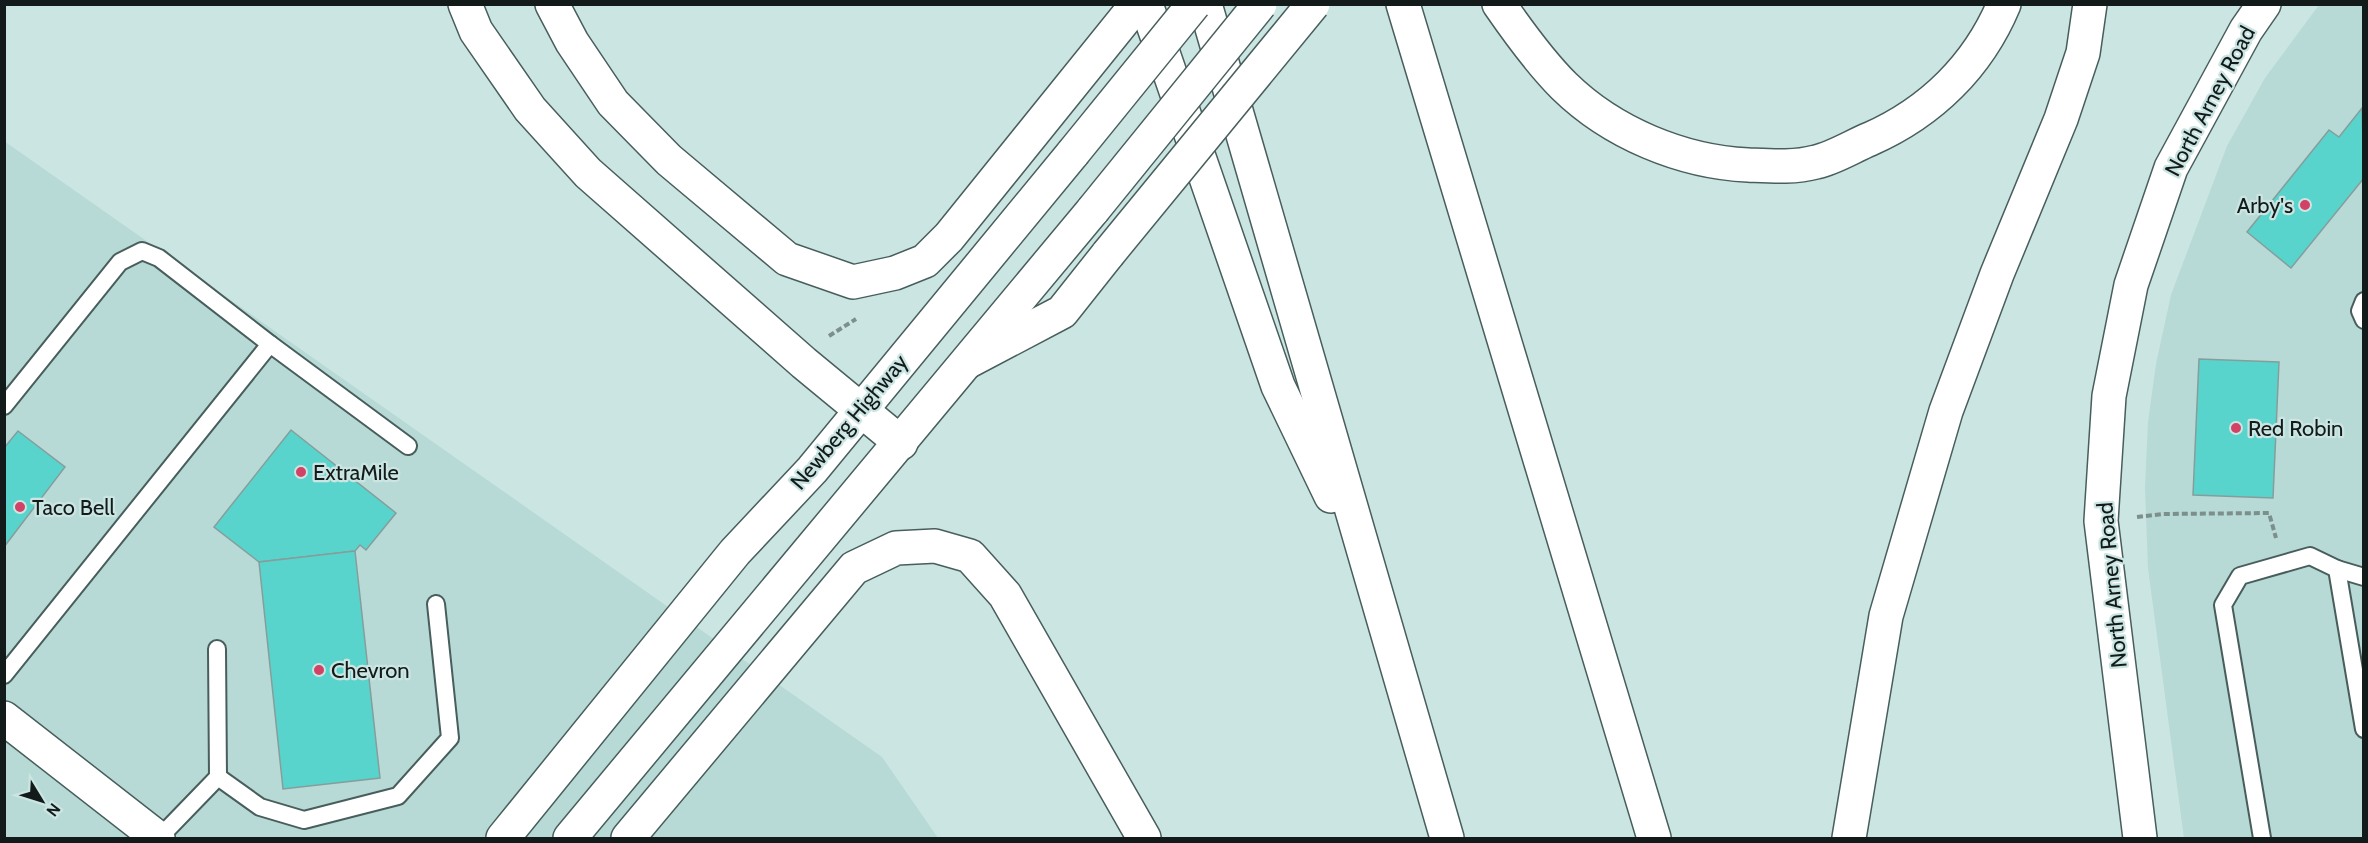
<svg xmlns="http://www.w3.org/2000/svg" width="2368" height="843" viewBox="0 0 2368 843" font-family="Cabin,sans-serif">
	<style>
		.built { fill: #b7dad7 }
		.building { fill: #58d4cc; stroke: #869e9b; stroke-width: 1.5 }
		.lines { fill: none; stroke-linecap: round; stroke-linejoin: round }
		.lane-casing { stroke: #485e5c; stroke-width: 20 }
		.secondary-casing { stroke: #485e5c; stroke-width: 36 }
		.primary-casing { stroke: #485e5c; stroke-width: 36 }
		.highway-casing { stroke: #485e5c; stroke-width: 36 }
		.path { stroke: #7c8f8d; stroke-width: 4; stroke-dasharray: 6 3; stroke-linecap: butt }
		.lane { stroke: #fff; stroke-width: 16 }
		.secondary { stroke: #fff; stroke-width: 33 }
		.primary { stroke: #fff; stroke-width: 33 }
		.highway { stroke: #fff; stroke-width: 33 }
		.primary-bridge-casing { stroke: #485e5c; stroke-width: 36; stroke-linecap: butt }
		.highway-bridge-casing { stroke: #485e5c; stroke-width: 36; stroke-linecap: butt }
		.primary-bridge { stroke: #fff; stroke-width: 33 }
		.highway-bridge { stroke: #fff; stroke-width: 33 }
		.poi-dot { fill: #d14266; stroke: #cbe5e2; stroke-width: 2 }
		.labels { text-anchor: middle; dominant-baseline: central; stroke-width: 4.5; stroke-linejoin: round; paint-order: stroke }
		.street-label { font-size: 22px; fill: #121b1a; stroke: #cbe5e2 }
		.poi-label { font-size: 22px; fill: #121b1a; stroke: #cbe5e2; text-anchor: start }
	</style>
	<rect width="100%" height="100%" fill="#cbe5e2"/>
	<g class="built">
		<path d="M2319,5H2363V838H2184L2148,568L2145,488L2148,422L2156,364L2171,295L2227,146L2265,78Z"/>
		<path d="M4,141L882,757L938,838H5Z"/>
	</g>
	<g class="building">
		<path d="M2362,108L2364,178L2291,268L2247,232L2329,130L2339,137Z"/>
		<path d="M2199,359L2279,362L2273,498L2193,495Z"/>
		<path d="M291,430L396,513L366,550L360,545L355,551L259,562L214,527Z"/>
		<path d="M18,431L65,467L4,547V448Z"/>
		<path d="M355,551L380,778L283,789L259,562Z"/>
	</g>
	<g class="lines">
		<defs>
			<g id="lane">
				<path d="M2364,301L2360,311L2364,320"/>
				<path d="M4,406L120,262L142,251L159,258L270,344"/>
				<path d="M2337,569L2364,577"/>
				<path d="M217,649L218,777"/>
				<path d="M4,675L270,344L408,446"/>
				<path d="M159,838L218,777L260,807L304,820L398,796L450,738L436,604"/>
				<path d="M2262,838L2223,605L2240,576L2310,556L2337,569L2364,729"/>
			</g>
			<g id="secondary">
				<path d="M4,718L158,838"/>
				<path d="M2140,838L2101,521L2109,396L2131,285L2171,168L2246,30L2264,4"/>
			</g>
			<g id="primary">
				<path d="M503,838L735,552L812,470L1073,153"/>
				<path d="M570,838L1093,210"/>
			</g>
			<g id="highway">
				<path d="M465,4L476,31L530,109L588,173L804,363L901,443"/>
				<path d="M552,4L572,42L613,103L669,160L787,259L853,282L895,273L925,261L949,237L1137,4"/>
				<path d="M1146,4L1278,386L1331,496"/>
				<path d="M1205,4L1447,838"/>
				<path d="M1403,4L1654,838"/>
				<path d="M1499,4C1519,33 1540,62 1564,86C1612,133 1682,162 1748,165C1770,166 1794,168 1816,162C1834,158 1853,146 1870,139C1931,112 1978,66 2004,4"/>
				<path d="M969,361L1062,312L1108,254"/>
				<path d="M628,838L854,568L896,548L935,546L970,556L1005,595L1144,838"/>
				<path d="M1849,838L1886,616L1946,411L1997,274L2061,119L2083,53L2090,4"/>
			</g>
		</defs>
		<use href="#lane" class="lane-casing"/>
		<use href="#secondary" class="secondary-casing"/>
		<use href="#primary" class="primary-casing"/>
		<use href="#highway" class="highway-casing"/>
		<g class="path">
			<path d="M829,336L856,319"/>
			<path d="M2137,517L2163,514L2269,513L2276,538"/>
		</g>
		<use href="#lane" class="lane"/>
		<use href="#secondary" class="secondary"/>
		<use href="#primary" class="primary"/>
		<use href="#highway" class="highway"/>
		<defs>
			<g id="primary-bridge">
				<path d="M1073,153L1194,4"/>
				<path d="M1093,210L1260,4"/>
			</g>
			<path id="highway-bridge" d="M1108,254L1313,4"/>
		</defs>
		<use href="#primary-bridge" class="primary-bridge-casing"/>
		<use href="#highway-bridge" class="highway-bridge-casing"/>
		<use href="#primary-bridge" class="primary-bridge"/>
		<use href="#highway-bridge" class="highway-bridge"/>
	</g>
	<g class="poi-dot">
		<circle cx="2305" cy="205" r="6"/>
		<circle cx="2236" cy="428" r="6"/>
		<circle cx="301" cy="472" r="6"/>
		<circle cx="20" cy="507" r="6"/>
		<circle cx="319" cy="670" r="6"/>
	</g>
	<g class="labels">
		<g class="street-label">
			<text transform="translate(2210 101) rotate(-62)">North Arney Road</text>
			<text transform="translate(849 422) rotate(-50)">Newberg Highway</text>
			<text transform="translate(2112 585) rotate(-95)">North Arney Road</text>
		</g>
		<g class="poi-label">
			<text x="2293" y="205" text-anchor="end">Arby's</text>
			<text x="2248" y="428">Red Robin</text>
			<text x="313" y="472">ExtraMile</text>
			<text x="32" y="507">Taco Bell</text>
			<text x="331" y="670">Chevron</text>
		</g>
	</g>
	<rect width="2368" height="843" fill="none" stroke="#121b1a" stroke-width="12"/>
	<g transform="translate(42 801) rotate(128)" stroke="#cbe5e2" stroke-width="4.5" paint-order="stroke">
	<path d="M0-4.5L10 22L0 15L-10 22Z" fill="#121b1a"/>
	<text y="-9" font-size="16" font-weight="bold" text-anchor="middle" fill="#121b1a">N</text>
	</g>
</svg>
